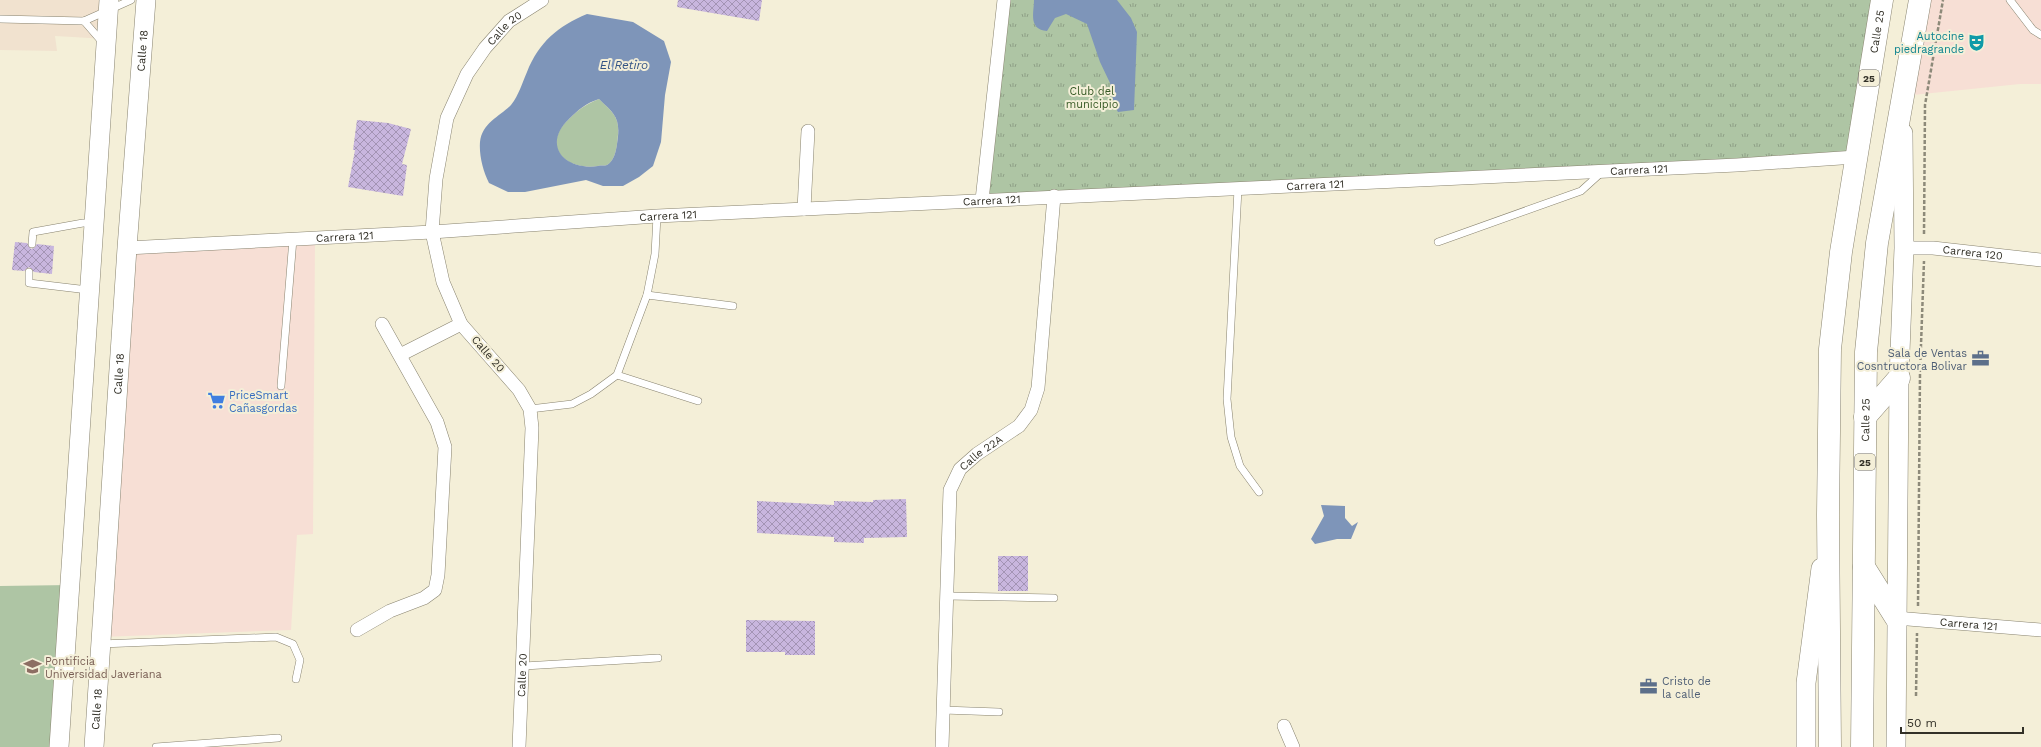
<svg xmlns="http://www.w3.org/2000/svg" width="2041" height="747" viewBox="0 0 2041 747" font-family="'Work Sans',sans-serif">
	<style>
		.commercial { fill: #f7dfd5 }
		.education { fill: #f1e2cf }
		.grass { fill: #aec5a4 }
		.park { fill: url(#park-tufts) }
		.water { fill: #7e95b9; fill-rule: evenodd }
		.building { fill: url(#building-cross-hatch) }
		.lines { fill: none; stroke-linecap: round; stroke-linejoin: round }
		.lane-casing { stroke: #88836f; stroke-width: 8 }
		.street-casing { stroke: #88836f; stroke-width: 14 }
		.secondary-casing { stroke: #88836f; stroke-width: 20 }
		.highway-casing { stroke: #88836f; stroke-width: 23 }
		.path { stroke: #8d8a7a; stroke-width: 2.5; stroke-dasharray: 4 2; stroke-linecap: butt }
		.lane { stroke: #fff; stroke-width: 7 }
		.street { stroke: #fff; stroke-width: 13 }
		.secondary { stroke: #fff; stroke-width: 19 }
		.highway { stroke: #fff; stroke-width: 22 }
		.labels { text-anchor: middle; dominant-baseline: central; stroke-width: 4; stroke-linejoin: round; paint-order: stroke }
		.shield { fill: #f4efd8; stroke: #6c695c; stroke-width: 1 }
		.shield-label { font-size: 10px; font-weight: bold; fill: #323027 }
		.street-label { font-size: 11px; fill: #323027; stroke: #f4efd8 }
		.culture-label { font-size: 11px; fill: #0d838f; stroke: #f4efd8; text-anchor: end }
		.park-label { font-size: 11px; fill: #365924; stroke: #f4efd8 }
		.service-label { font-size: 11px; fill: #4e5e75; stroke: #f4efd8; text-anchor: end }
		.shop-label { font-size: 11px; fill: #366cbe; stroke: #f4efd8; text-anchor: start }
		.education-label { font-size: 11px; fill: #785e54; stroke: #f4efd8; text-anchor: start }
		.water-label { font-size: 12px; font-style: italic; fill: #345485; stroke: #f4efd8 }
	</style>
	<defs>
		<pattern id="park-tufts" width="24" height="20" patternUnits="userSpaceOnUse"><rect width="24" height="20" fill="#aec5a4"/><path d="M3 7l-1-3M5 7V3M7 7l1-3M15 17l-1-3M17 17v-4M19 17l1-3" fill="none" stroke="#8ea086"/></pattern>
		<pattern id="building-cross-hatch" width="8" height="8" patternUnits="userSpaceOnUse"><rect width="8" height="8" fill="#c8b6de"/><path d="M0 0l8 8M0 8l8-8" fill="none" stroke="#a394b4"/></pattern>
	</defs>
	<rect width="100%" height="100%" fill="#f4efd8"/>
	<g class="commercial">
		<path d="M1920,0H2041V84H2020L1903,96Z"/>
		<path d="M315,238L313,534L297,535L291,630L101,637L127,248Z"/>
	</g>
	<path class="education" d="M0,0H109L107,39L55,36L57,51L0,50Z"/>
	<g class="grass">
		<path d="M599,99C616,115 621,119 617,144C616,151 614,161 607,165C605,166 600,165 598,166C566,171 540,146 569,119C578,110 586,104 599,99Z"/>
		<path d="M70,585L59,747H0V586Z"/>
	</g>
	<path class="park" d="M1004,0H1882L1856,157L982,200Z"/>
	<g class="water">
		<path d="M1034,0H1117L1131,18L1137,32L1134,110L1118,112L1114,105L1110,83L1100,62L1087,24L1066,14L1055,18L1047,31C1028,29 1034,13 1034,0Z"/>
		<path d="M587,14L633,22L664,41L671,62L665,95L661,142L653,166L639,177L623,186H603L586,180L525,192H508L489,183C483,171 479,156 480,142C482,123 500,116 511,105C519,95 522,83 527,72C539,42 558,26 587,14ZM599,99C616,115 621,119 617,144C616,151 614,161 607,165C605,166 600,165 598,166C566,171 541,146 569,119C578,110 586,103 599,99Z"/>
		<path d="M1321,505L1345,506V518L1352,526L1358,522L1351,539H1337L1315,544L1311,539L1324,516Z"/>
	</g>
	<g class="building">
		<path d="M678,0H762L759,21L677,7Z"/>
		<path d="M357,120L388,123L411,129L402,164L407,165L403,196L348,187L355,150H353Z"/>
		<path d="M15,242L27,243L31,249L34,248L37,244L54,246L52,274L34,272L29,267L24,271L12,270Z"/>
		<path d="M906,499L907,537L864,538V543L834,542V537L757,533V501L834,505V501L873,502V500Z"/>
		<rect x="998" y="556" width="30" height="35"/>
		<path d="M746,620L815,621V655H785V652H746Z"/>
	</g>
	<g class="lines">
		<defs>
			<g id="lane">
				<path d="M2010,0L2033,30L2041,35"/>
				<path d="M0,19L84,21L131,0"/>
				<path d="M84,21L103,43"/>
				<path d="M1238,189L1227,399L1231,437L1240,466L1259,492"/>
				<path d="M1438,242L1581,191L1602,172"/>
				<path d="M32,244L33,232L83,223H94"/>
				<path d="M29,272V283L88,290"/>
				<path d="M647,295L733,306"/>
				<path d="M617,375L698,401"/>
				<path d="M281,386L293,239"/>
				<path d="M530,409L572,404L591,394L617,375L647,295L655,254L657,216"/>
				<path d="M947,596L1054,598"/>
				<path d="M101,644L276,637L293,644L300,660L296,679"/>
				<path d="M524,666L658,658"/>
				<path d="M943,710L999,712"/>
				<path d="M156,747L278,738"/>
			</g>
			<g id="street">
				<path d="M982,200L1004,0"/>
				<path d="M804,209L808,131"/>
				<path id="s1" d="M127,248L432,232L657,216L1737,165L1856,157"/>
				<path id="s2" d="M1904,248H1933L2041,260"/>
				<path d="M400,355L461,324"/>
				<path id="s3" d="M1896,618L2041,630"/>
				<path d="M357,630L390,611L424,598L435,590L438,575L445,447L437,422L382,324"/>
				<path d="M1284,726L1293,747"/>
				<path id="s4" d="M519,747L532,428L530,409L519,390L461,324L443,282L432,232L436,179L447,118L467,74L485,48L509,21L542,0"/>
				<path id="s5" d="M942,747L950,490L960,469L977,454L1019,426L1031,410L1038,388L1054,196"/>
			</g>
			<g id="secondary">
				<path d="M59,747L109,0"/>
				<path id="s6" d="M94,747L127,248L146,0"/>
				<path d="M1806,747V683L1821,568"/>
				<path d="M1896,747L1899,378L1904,248L1903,133"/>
			</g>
			<g id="highway">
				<path d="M1865,417L1899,378"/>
				<path d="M1864,567L1896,618"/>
				<path id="s7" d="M1830,747L1828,515L1830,349L1841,252L1882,0"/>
				<path id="s8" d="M1862,747L1866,352L1877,243L1920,0"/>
			</g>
		</defs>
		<use href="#lane" class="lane-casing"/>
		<use href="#street" class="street-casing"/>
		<use href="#secondary" class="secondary-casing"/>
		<use href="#highway" class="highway-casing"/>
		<g class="path">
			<path d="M1924,234L1925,105L1943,0"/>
			<path d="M1918,606L1920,373L1924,261"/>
			<path d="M1916,696L1917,633"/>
		</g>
		<use href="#lane" class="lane"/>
		<use href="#street" class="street"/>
		<use href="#secondary" class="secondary"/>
		<use href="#highway" class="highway"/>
	</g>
	<defs>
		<symbol id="theatre-bare" viewBox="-9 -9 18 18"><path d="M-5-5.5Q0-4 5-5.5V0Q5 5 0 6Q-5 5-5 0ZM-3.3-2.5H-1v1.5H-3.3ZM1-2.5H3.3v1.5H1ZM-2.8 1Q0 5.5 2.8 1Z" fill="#0f9aa8" stroke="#f4efd8" stroke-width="2.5" paint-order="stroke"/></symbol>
		<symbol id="office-bare" viewBox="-9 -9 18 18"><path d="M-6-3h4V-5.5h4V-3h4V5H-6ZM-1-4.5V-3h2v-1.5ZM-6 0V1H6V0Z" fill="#5c6f8a" stroke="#f4efd8" stroke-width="2.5" paint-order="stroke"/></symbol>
		<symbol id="supermarket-bare" viewBox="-9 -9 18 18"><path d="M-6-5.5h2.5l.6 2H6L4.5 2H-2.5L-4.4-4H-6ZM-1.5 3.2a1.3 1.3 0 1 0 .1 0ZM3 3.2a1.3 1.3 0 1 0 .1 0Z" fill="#3f7fe0" stroke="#f4efd8" stroke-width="2.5" paint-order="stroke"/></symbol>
		<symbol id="university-bare" viewBox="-9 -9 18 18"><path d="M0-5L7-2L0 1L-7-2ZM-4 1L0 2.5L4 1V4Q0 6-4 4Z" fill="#8d6e63" stroke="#f4efd8" stroke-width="2.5" paint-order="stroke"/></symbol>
	</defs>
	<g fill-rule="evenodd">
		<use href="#theatre-bare" x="1964" y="30" width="25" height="25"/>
		<use href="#office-bare" x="1968" y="346" width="25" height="25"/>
		<use href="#supermarket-bare" x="204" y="388" width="25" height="25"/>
		<use href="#university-bare" x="20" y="654" width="25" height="25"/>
		<use href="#office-bare" x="1636" y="674" width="25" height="25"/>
	</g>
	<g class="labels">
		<g class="shield">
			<rect x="1859" y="70" width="20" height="16" rx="3"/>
			<rect x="1855" y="454" width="20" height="16" rx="3"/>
		</g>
		<g class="shield-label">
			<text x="1869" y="78">25</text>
			<text x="1865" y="462">25</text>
		</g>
		<g class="street-label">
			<text stroke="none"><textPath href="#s4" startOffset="768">Calle 20</textPath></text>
			<text stroke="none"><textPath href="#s7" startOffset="719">Calle 25</textPath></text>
			<text stroke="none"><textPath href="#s6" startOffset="698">Calle 18</textPath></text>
			<text stroke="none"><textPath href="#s1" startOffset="1514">Carrera 121</textPath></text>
			<text stroke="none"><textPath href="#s1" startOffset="1190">Carrera 121</textPath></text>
			<text stroke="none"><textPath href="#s1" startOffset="866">Carrera 121</textPath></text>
			<text stroke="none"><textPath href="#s1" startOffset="542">Carrera 121</textPath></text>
			<text stroke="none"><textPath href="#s1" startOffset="218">Carrera 121</textPath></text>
			<text stroke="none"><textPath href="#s2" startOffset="69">Carrera 120</textPath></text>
			<text transform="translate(488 354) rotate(49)">Calle 20</text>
			<text stroke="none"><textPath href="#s6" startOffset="374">Calle 18</textPath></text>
			<text stroke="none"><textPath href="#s8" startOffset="327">Calle 25</textPath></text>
			<text stroke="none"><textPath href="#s5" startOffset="307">Calle 22A</textPath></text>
			<text stroke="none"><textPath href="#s3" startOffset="73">Carrera 121</textPath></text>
			<text stroke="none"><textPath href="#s4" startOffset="72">Calle 20</textPath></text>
			<text stroke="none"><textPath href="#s6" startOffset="38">Calle 18</textPath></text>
		</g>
		<g class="culture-label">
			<text x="1964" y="36">Autocine<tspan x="1964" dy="13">piedragrande</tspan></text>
		</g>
		<g class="park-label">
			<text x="1092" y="91">Club del<tspan x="1092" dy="13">municipio</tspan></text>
		</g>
		<g class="service-label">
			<text x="1967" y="353">Sala de Ventas<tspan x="1967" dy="13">Cosntructora Bolivar</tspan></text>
			<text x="1662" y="681" text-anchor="start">Cristo de<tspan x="1662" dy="13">la calle</tspan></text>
		</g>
		<g class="shop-label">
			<text x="229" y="395">PriceSmart<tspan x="229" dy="13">Cañasgordas</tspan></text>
		</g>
		<g class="education-label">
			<text x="45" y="661">Pontificia<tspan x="45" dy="13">Universidad Javeriana</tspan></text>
		</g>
		<g class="water-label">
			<text x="624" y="65">El Retiro</text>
		</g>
	</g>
	<path d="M1901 727v6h122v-6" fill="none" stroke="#323027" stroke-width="2"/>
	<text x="1907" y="727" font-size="12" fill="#323027" stroke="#f4efd8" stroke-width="3" paint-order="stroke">50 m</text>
</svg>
